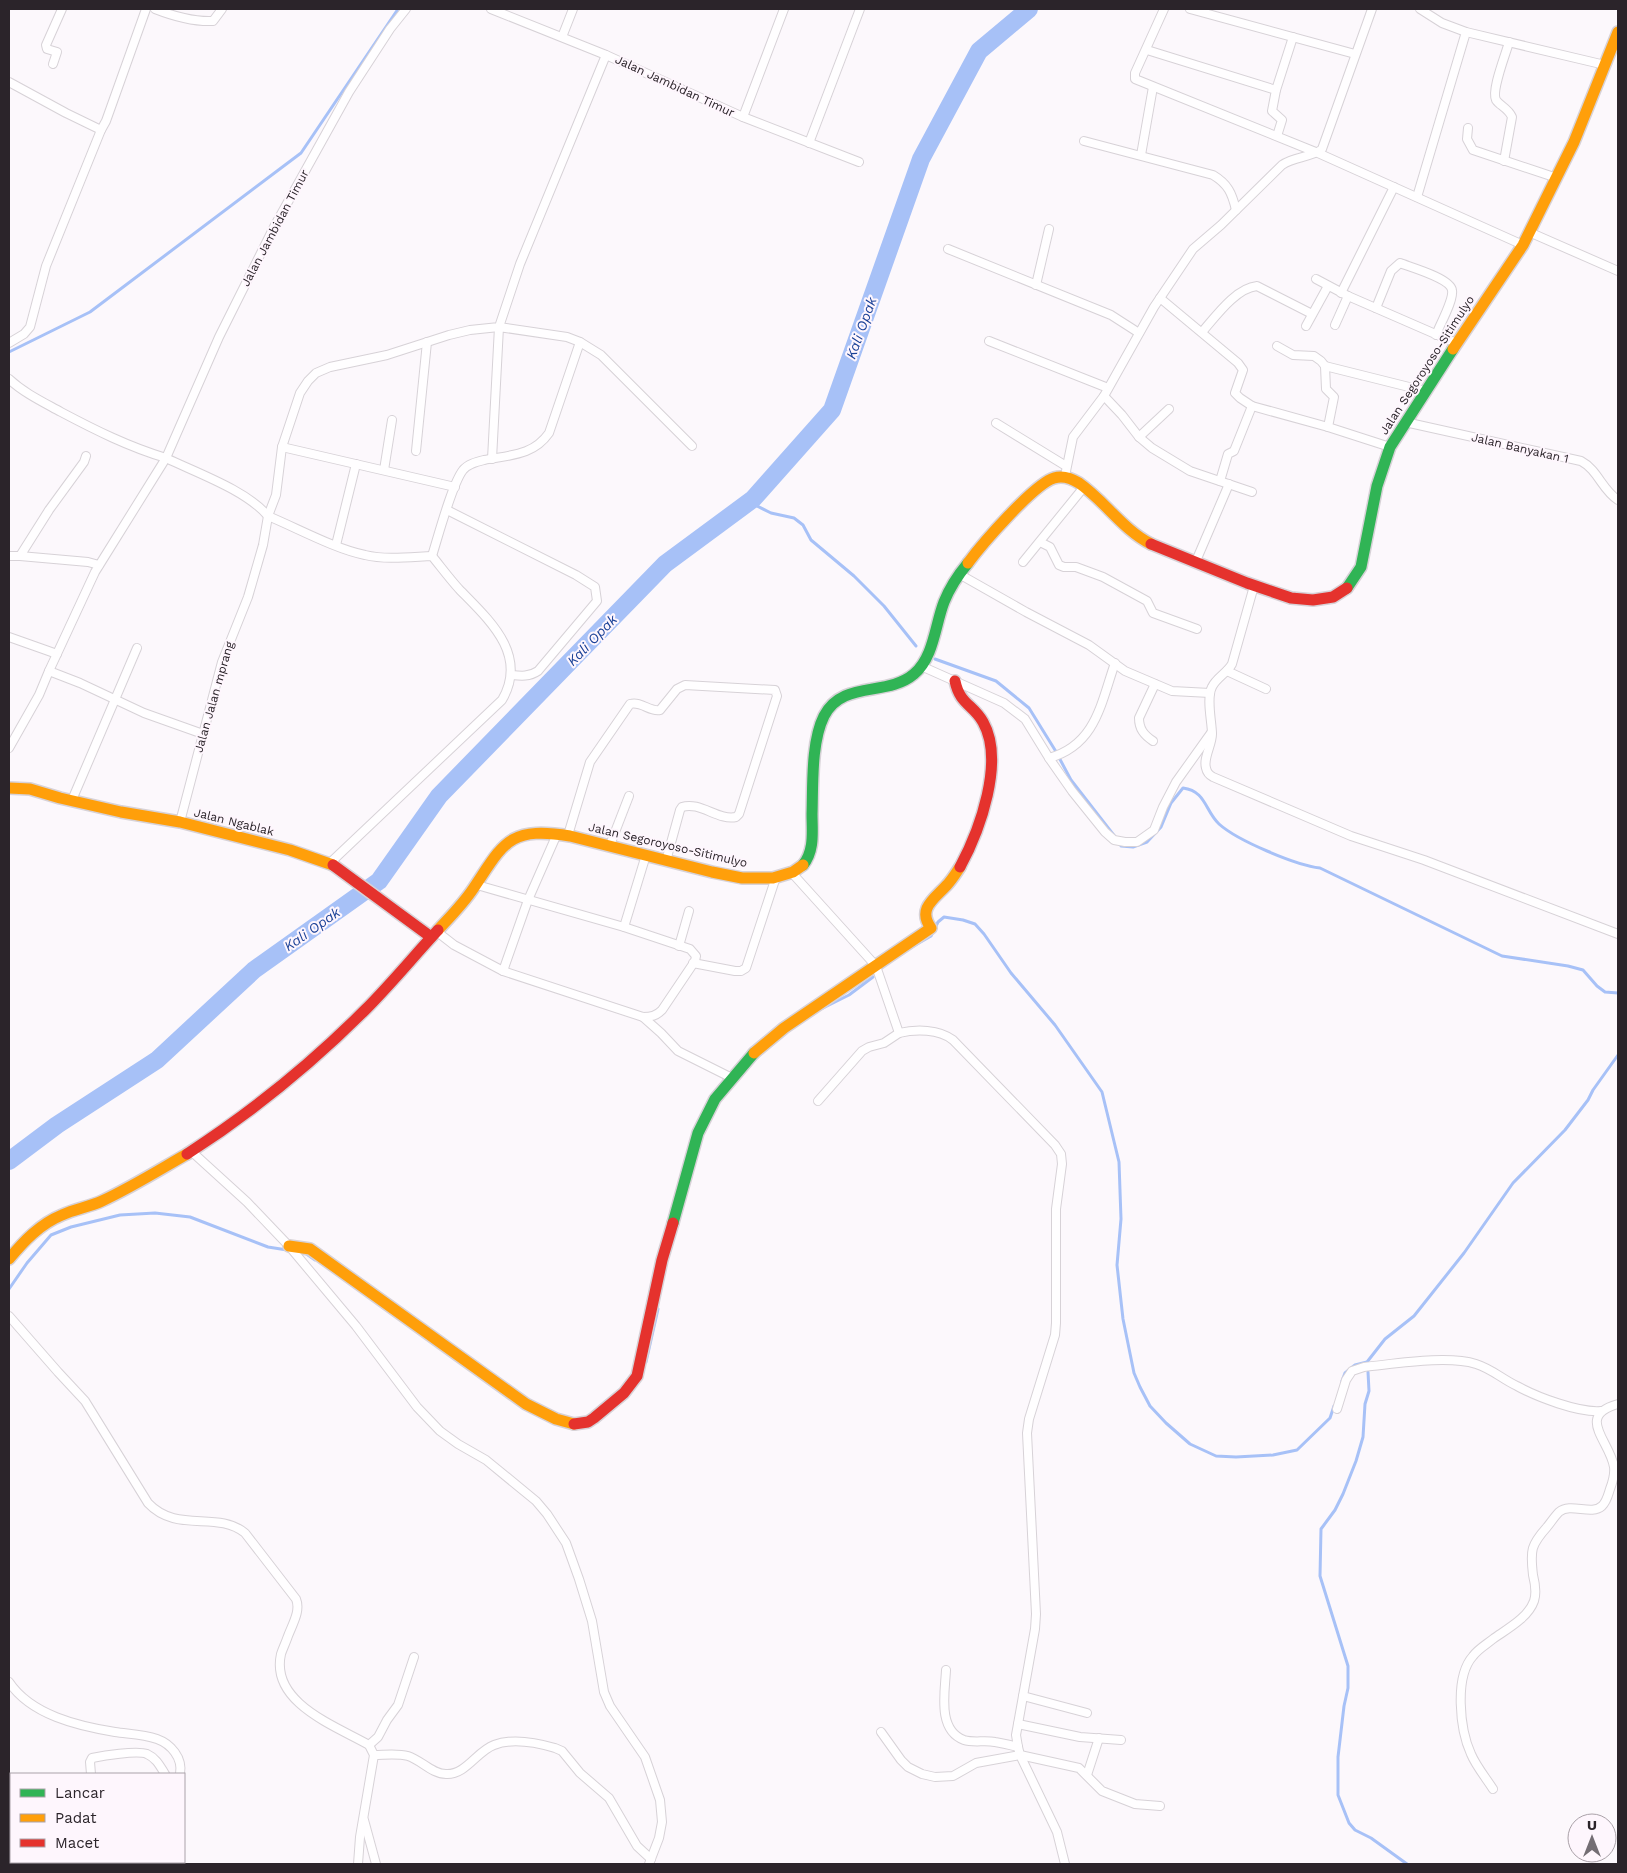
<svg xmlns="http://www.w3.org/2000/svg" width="1627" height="1873" viewBox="0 0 1627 1873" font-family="'Work Sans',sans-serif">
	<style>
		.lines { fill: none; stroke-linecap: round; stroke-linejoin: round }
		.stream { stroke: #a7c1f7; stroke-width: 3 }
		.river { stroke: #a7c1f7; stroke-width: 18 }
		.street-casing { stroke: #d7d2d7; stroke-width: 10 }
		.fast-casing { stroke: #d7d2d7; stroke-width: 14 }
		.slow-casing { stroke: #d7d2d7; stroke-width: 14 }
		.jam-casing { stroke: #d7d2d7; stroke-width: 14 }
		.street { stroke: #fffeff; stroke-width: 8 }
		.fast { stroke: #30b455; stroke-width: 11 }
		.slow { stroke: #ff9f0a; stroke-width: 11 }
		.jam { stroke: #e5322d; stroke-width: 11 }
		.labels { text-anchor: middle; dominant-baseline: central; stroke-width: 4; stroke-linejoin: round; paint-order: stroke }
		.street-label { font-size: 12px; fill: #2b242a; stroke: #fef6fd }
		.water-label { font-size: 14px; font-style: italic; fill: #1a4197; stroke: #fef6fd }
	</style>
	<rect width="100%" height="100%" fill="#fcf8fc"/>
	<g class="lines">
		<g class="stream">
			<path d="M9,352L90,312L301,153L398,9"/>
			<path d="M749,502L771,513L794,518L803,525L811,540L854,576L884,606L916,646"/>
			<path d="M935,659L996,681L1029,708L1055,750L1071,780L1116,838"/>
			<path d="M1121,846L1133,847L1147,842L1161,827L1171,803L1183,788C1206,791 1205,811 1219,824C1238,841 1296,865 1320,868L1502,956L1568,966L1583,970L1597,986L1605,992L1618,993"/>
			<path d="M912,947L931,936L938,922L944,917L963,920L975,924L984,934L1011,973L1055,1025L1102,1092L1119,1162L1121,1219L1117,1265L1123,1319L1134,1373L1140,1387L1150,1406L1166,1423L1190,1444L1216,1456L1236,1457L1273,1455L1297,1450L1330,1418L1334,1406"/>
			<path d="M823,1008L849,995L873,977"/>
			<path d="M305,1253L315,1260"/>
			<path d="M9,1289L27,1263L51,1235L71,1227L120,1215L155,1213L190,1217L268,1247L287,1250"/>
			<path d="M646,1362L658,1309"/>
			<path d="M1368,1372L1369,1391L1365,1404L1363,1437L1356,1461L1343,1494L1335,1510L1321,1529L1320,1576L1348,1666V1688L1344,1706L1338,1757V1795L1349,1823L1355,1830L1371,1838L1407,1864"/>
			<path d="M1342,1381L1345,1373L1355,1365L1367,1362L1385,1339L1414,1316L1464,1253L1513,1183L1565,1130L1588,1100L1593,1090L1618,1055"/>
		</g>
		<path class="river" d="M9,1161L57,1125L157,1060L254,970L379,881L439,796L665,564L753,499L832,410L921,159L979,51L1029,9"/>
		<defs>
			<g id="street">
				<path d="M155,9C173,16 193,22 213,21L222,9"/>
				<path d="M491,9L606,55L743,117L859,162"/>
				<path d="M1164,9L1135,73V79L1318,153L1523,245"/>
				<path d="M1190,9L1355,54"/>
				<path d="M1420,9L1442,23L1466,32L1605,65"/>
				<path d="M562,37L573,9"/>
				<path d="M1147,50L1276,90L1272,111L1282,120L1277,136"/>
				<path d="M53,64L57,52L47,49L46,45L62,9"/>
				<path d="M9,82L66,113L101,130"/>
				<path d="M1276,90L1293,37"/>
				<path d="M743,117L784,9"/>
				<path d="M1468,128L1467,139L1473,150L1557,178"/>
				<path d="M1084,141L1213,175C1228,184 1232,193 1236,210"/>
				<path d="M809,143L860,9"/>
				<path d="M1141,155L1153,87"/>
				<path d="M1504,161L1512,117C1508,108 1500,106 1496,100C1491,90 1506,54 1509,42"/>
				<path d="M1417,197L1466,32"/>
				<path d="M1529,232L1618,271"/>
				<path d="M948,249L1111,315L1139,333"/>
				<path d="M1316,279L1348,296L1456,343"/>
				<path d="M1036,285L1049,229"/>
				<path d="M1341,293L1394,187"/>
				<path d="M1160,298L1238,363L1243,370L1235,393L1240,398L1252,406L1328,427L1390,447"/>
				<path d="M1376,308L1391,271L1400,263C1410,267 1450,278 1452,290C1454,300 1440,324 1436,335"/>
				<path d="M1335,325L1348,296"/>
				<path d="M1306,326L1328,286"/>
				<path d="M1202,332C1216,316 1236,288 1257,286L1312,314"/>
				<path d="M989,341L1108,388"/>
				<path d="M9,343L24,334L30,327L46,266L101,130L106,121L146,9"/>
				<path d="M1277,346L1293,355L1314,356L1321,361L1325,366L1326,389L1334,397L1328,427"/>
				<path d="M1325,366L1425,391"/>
				<path d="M9,379C24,393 43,402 61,412C95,430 129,447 166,458L95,572L49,671L39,695L9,748"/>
				<path d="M1104,396L1122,415L1139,437L1152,448L1190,471L1252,492"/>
				<path d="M1405,422L1581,461C1598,470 1602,490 1618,500"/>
				<path d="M996,423L1066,466"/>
				<path d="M1139,437L1169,409"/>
				<path d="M282,447L455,487"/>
				<path d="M416,451L427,342"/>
				<path d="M492,459L499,327L567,337L580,342L601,355L692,446"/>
				<path d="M384,470L392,420"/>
				<path d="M1065,476L1073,437L1104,396L1154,307L1193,249L1221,225L1282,165C1294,156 1311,158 1322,149L1372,9"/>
				<path d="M1220,481L1228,454L1234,451L1252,406"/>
				<path d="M447,510L576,575L595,587L597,601L538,671C529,677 521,676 511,675"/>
				<path d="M1040,542L1050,547L1059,565L1064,567H1076L1103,577L1147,601L1153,613L1197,629"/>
				<path d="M336,545L356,464"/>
				<path d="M9,556H20L49,510L84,462L86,456"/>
				<path d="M20,556L88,562L99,565"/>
				<path d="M432,556C438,537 452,484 463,470C468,464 476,462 484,460C509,455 533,456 549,433L580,342"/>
				<path d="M1196,561L1229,484"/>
				<path d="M1023,562L1084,487"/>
				<path d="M959,574L1026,612L1089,645L1125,671L1172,691L1210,693"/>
				<path d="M1254,586L1232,664C1227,673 1216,678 1212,687C1206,698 1212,722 1212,734C1212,745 1203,758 1206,768C1207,773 1209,775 1213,777L1351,836L1424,860L1618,934"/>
				<path d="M9,637L57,654"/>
				<path d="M921,666L1004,703L1025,719L1049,758L1072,791L1105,832L1114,840L1125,842H1137L1154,830L1163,807L1176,782L1211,733"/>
				<path d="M49,671L80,683L144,713L203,734"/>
				<path d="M1227,671L1266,689"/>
				<path d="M1153,741C1144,735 1139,729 1139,718L1155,684"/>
				<path d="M1049,758C1096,745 1101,703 1115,663"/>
				<path d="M72,800L137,648"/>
				<path d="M180,822L222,662L248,597L263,545L268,516L276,495L282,447L300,393L308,381L316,373L330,367L387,355L449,335L470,330L499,327L520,264L606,55"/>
				<path d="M568,835L590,762L630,704C642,701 649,712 660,710L677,689L685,685L775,690L777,696L739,814L736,817C718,821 700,801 682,807L680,810L666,861"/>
				<path d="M610,845L629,796"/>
				<path d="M330,863L502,700C529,654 488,619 459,589C449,578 441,567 432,556C410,557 386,560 365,555C335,549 297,528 268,516C246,490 197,473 166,458L219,337L274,227L349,92L390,29L406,9"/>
				<path d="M792,873L876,966L899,1033C916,1029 939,1029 953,1040L1055,1145L1061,1154L1062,1164L1056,1209V1323L1055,1335L1029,1419L1027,1433L1036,1614L1035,1629L1018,1724L1016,1735L1018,1747L1020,1755L1057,1832L1065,1864"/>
				<path d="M624,927L646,855"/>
				<path d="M436,931L454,945L503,971L643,1017C651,1017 656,1016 662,1010L695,961L696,956L690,949L624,927L477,885"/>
				<path d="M679,946L689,911"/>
				<path d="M693,963L735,971H741L746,968L776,877"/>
				<path d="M503,971L528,900L557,834"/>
				<path d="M643,1017L661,1033L678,1051L732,1078"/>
				<path d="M818,1101L862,1051L869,1047L884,1043L899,1033"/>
				<path d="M191,1151L247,1202L289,1246L356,1326L417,1407L440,1431L458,1444L486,1460L536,1501L547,1514L566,1543L579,1579L592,1621L604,1692L610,1706L645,1757L660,1800L662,1822L659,1838L649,1864"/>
				<path d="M9,1316L58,1372L85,1401L148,1503C177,1534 217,1510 245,1533L296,1599C301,1611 292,1625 288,1636C286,1642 283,1648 281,1654C270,1703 336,1726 369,1745L374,1755L360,1837L358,1864"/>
				<path d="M1337,1409L1346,1380L1352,1371L1364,1367C1395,1364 1447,1355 1476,1364C1492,1369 1502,1379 1517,1386C1537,1397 1579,1413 1601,1411"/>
				<path d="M946,1670C945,1692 937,1730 964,1740C973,1743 985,1740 995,1742C1002,1743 1010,1745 1018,1747"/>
				<path d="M9,1682C31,1715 78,1726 115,1732C128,1734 143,1734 157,1739C171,1744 183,1758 180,1774"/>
				<path d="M1023,1696L1087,1713"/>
				<path d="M1018,1724L1080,1737L1121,1740"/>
				<path d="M881,1732L901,1760L908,1767L922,1774L935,1777L953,1776L976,1763L1020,1755L1079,1768L1102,1791L1135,1804L1160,1806"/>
				<path d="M369,1745L378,1737L387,1720L398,1705L414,1657"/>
				<path d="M374,1755C384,1755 397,1753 408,1756C421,1760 432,1774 446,1774C466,1775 477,1751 494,1745C512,1738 538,1743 555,1748L562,1751L580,1773L609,1798L637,1846L651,1859"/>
				<path d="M91,1774L90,1762L92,1758C102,1756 137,1750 147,1754C156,1758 160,1766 165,1774"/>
				<path d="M1087,1775L1099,1738"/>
				<path d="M1493,1789C1486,1778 1476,1766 1471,1754C1460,1730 1454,1677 1473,1656C1478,1649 1487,1644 1493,1639C1507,1629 1528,1618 1534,1601C1537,1592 1535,1583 1533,1575C1530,1550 1531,1545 1547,1527C1551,1522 1555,1516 1559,1512C1571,1502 1591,1516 1602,1506C1607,1501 1608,1495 1610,1489C1613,1481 1615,1475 1614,1467C1610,1441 1575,1416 1618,1404"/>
				<path d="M364,1820L376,1864"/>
				<path d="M82,1864V1862"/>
			</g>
			<g id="fast">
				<path d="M1347,588L1361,567L1377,486L1390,447L1453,349"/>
				<path d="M803,865C815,850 812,831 812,814C813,785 811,742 824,716C842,680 887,697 914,674C934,657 935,625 944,602C950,587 958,575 968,563"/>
				<path d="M673,1223L698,1133L715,1099L754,1053"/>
			</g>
			<g id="slow">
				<path d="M1453,349L1523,245L1574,142L1618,32"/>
				<path d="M968,563C982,544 1034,484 1054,478C1063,475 1071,478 1079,483C1105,501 1122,529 1151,544"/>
				<path d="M9,788L30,789L60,798L121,812L180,822L290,850L333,865"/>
				<path d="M438,930C450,917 463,904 473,889C504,843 508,826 570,836L712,872L742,878H773L793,872L803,865"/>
				<path d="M754,1053L784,1028L931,928C917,909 934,899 946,886C952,880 956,873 960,867"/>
				<path d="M289,1246L310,1249L526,1404L556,1419L574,1424"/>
				<path d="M9,1259C24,1241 40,1224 62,1215C75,1209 89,1207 102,1201C132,1187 159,1170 187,1154"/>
			</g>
			<g id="jam">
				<path d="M1151,544L1247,583L1291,598L1313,600L1333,597L1347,588"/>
				<path d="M955,681C960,705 973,704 983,722C1005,761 980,830 960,867"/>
				<path d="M333,865L431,937"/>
				<path d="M187,1154C249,1114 313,1062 365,1010C391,984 413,957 438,930"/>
				<path d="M574,1424L588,1422L594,1418L624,1393L637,1376L662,1260L673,1223"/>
			</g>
		</defs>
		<use href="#street" class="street-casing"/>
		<use href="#fast" class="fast-casing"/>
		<use href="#slow" class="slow-casing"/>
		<use href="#jam" class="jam-casing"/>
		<use href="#street" class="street"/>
		<use href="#fast" class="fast"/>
		<use href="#slow" class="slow"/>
		<use href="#jam" class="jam"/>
	</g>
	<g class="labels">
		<g class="street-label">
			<text transform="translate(675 86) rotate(25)">Jalan Jambidan Timur</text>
			<text transform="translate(275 228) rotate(-62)">Jalan Jambidan Timur</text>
			<text transform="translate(1427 365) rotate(-57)">Jalan Segoroyoso-Sitimulyo</text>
			<text transform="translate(1520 448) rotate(13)">Jalan Banyakan 1</text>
			<text transform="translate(214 697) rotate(-74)">Jalan Jalan mprang</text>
			<text transform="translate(234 822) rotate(14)">Jalan Ngablak</text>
			<text transform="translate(668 845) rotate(13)">Jalan Segoroyoso-Sitimulyo</text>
		</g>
		<g class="water-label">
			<text transform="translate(861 328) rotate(-70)">Kali Opak</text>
			<text transform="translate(592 640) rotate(-46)">Kali Opak</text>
			<text transform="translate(312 929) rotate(-35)">Kali Opak</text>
		</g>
	</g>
	<rect width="1627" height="1873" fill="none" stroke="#2b242a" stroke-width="20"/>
	<rect x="10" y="1773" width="175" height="90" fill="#fef6fd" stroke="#aaa2a9"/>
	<rect x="20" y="1789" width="25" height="8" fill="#30b455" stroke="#aaa2a9"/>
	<text x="55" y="1798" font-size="15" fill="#2b242a">Lancar</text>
	<rect x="20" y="1814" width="25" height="8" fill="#ff9f0a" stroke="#aaa2a9"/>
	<text x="55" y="1823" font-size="15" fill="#2b242a">Padat</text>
	<rect x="20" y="1839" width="25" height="8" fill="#e5322d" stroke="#aaa2a9"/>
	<text x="55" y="1848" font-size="15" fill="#2b242a">Macet</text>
	<g transform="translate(1592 1838)"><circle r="24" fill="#fef6fd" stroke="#aaa2a9"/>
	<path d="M0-4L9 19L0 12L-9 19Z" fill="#746e74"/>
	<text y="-8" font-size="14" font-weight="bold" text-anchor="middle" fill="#2b242a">U</text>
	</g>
</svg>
